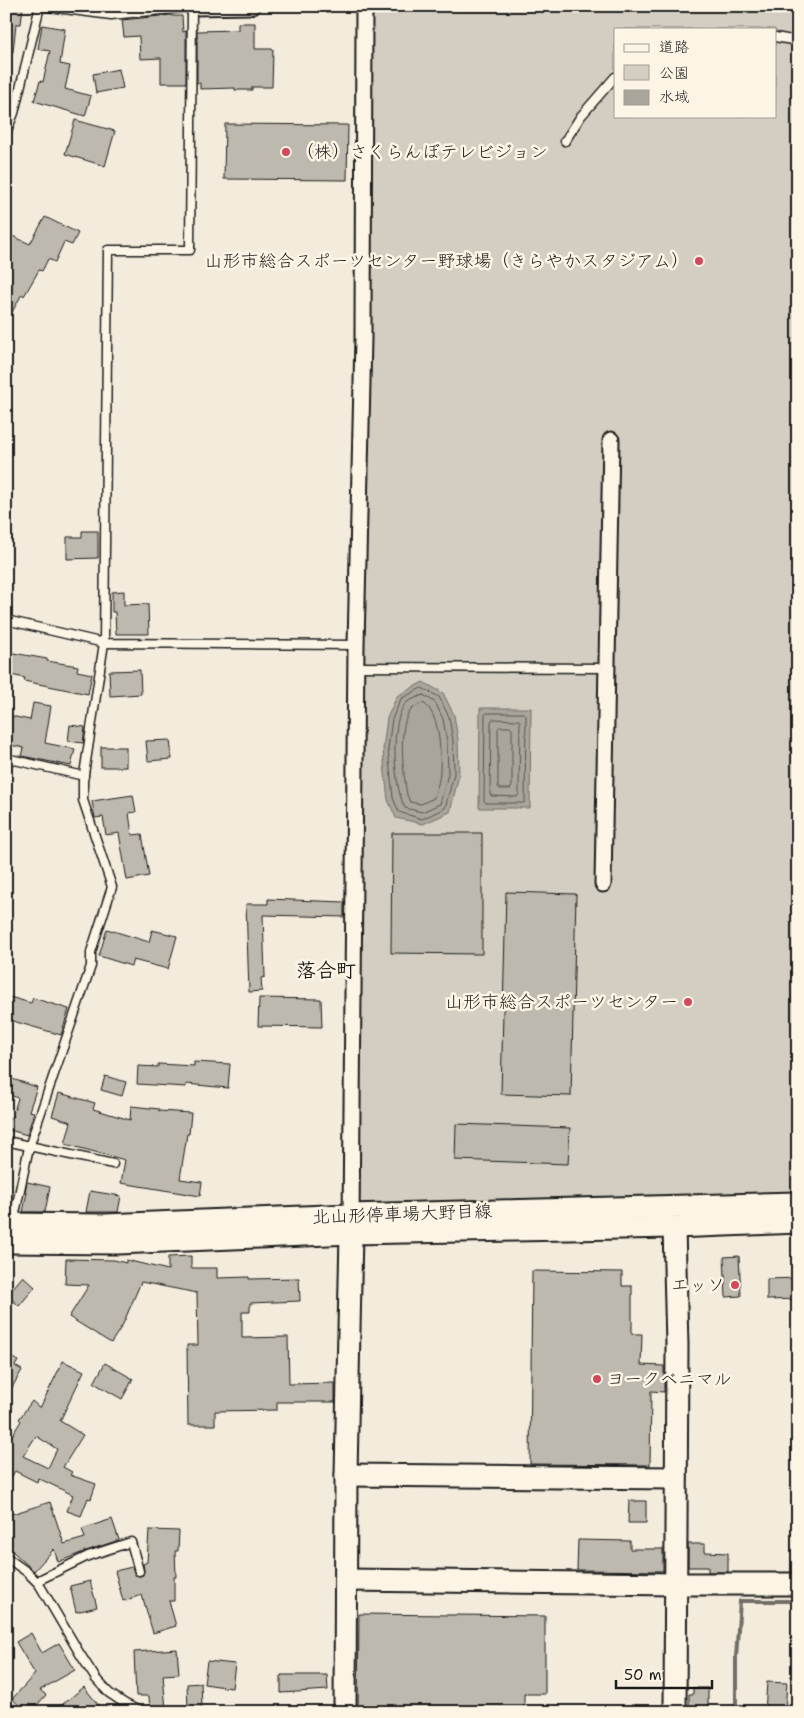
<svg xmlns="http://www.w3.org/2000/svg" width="804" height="1718" viewBox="0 0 804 1718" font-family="'Shantell Sans','Klee One',sans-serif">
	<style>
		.green { fill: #d3cec1; stroke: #78756e; fill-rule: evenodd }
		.water { fill: #aaa59b; stroke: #716e68 }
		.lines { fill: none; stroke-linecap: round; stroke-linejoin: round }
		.shore { stroke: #55534f; stroke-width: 1 }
		.stream { stroke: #716e68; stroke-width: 4 }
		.building { fill: #beb9ae; stroke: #1c1c1c; fill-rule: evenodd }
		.lane-casing { stroke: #1c1c1c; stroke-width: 11 }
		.street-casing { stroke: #1c1c1c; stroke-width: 19 }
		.secondary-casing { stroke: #1c1c1c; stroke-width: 25 }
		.lane { stroke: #fcf5e5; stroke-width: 8 }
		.street { stroke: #fcf5e5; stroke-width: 15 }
		.secondary { stroke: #fcf5e5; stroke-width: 21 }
		.poi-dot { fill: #d1495b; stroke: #fcf5e5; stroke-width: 2 }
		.labels { text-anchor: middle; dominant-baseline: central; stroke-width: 5; stroke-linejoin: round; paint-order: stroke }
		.poi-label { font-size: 18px; fill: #1c1c1c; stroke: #fcf5e5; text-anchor: end }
		.street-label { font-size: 18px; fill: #1c1c1c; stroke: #fcf5e5 }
		.quarter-label { font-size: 20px; font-weight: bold; fill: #1c1c1c; stroke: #fcf5e5 }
	</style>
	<rect width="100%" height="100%" fill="#f3ecdd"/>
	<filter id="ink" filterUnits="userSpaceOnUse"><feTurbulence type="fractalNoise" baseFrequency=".02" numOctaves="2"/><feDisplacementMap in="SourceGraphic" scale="10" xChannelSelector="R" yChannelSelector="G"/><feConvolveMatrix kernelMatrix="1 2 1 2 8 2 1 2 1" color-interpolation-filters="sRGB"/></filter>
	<g filter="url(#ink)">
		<path class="green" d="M364,6H798V1203L350,1215ZM615,29H775V116H615Z"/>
		<g class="water">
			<path d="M423,682L443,693L454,715L458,740L459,775L450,812L423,824L396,818L388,800L385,774L383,749L387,718L397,696Z"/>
			<path d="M480,708H531L530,808H479Z"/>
		</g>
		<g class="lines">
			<g class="shore">
				<path d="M422,688L439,697L449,717L453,741L454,774L445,808L422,819L399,812L393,798L388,749L392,719L401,699Z"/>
				<path d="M423,695L435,702L443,719L447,741L448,774L440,804L422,812L405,808C394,789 389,720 406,703C410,700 418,697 423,695Z"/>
				<path d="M423,703C440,712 441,753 440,771C440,780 436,790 434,798L421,804L410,802L407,795C404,776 396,723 412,709C415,706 420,705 423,703Z"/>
				<path d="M487,713H524L526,715L525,801L524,803H486L484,801L485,715Z"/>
				<path d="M493,719L518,720L520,721L519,794L517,797L492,796L490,795L491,722Z"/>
				<path d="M500,727H510L512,729V787L510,789H500L498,787V729Z"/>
			</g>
			<path class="stream" d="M736,1712V1657L740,1601H798"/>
		</g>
		<g class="building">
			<path d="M6,6H23L21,24H16L13,52H6Z"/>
			<path d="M171,15L172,16H182L183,32L186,31V83H161V58L140,59L139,36L124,37L122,20Z"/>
			<path d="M238,23H255V49H273L272,87H252V90H235V88L200,89V83H197V31L238,30Z"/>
			<path d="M42,25L65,29L60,64L70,66L65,89L91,96L85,116L34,101L40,81L43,82L50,51L38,49Z"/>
			<path d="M119,69L123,88L96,93L93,74Z"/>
			<path d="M75,120L115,131L105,166L65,154Z"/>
			<path d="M225,124L348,125L347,180L224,179Z"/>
			<path d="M45,217L78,233L72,245L64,242L55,262L48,259L42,271L39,270L24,296L22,294L6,323V233L30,244Z"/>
			<path d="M82,531H98V558L67,559V537H82Z"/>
			<path d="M124,591V605L148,604L149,634H116L115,612H112V592Z"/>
			<path d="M8,652L47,659V661L78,666L77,671L92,674L88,694L24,681L25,678L6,674Z"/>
			<path d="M140,670L141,694L110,696L109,671Z"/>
			<path d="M33,703L51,706L45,743L75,749L71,766L22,756L24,748L6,744V715L30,720Z"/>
			<path d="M70,725L85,727L83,743L68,741Z"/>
			<path d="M170,740L172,759L148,761L146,741Z"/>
			<rect x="101" y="747" width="25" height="20"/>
			<path d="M133,795L136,812L129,813L132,835L142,834L149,876L127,880L119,833L106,835L103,817L95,818L92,801Z"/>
			<path d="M392,833H482V954L391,953Z"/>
			<path d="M506,892L576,894L571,1096L501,1094Z"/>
			<path d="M268,899L344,902V917L263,915L265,977L261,978L262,991L249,992L246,904H268Z"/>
			<path d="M107,929L149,942L152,930L177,936L168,969L133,960L131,966L99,956Z"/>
			<path d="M6,996L31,1003L33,998L69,1009L61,1035L6,1019Z"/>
			<path d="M259,998L321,999L322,1027L258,1026Z"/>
			<path d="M194,1062L230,1064L228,1088L186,1084V1087L137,1084L138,1066L158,1067V1064L194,1066Z"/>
			<path d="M105,1076L126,1082L122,1096L101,1090Z"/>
			<path d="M6,1077L37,1087L29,1111L34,1112L27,1135L6,1129V1117L12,1118L18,1098L6,1094Z"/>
			<path d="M59,1093L95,1103L93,1109L130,1120L131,1106L159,1109V1111L191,1113L189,1134H187L180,1179L202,1182L200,1196L121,1183L125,1160L65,1144L71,1122L52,1116Z"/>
			<path d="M456,1124L570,1128L568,1164L455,1160Z"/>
			<path d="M27,1182L50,1187L45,1212H23L27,1192H25Z"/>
			<path d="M90,1191L121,1196L118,1212H86Z"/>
			<path d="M191,1256V1268H217V1278L249,1277V1279L299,1278L300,1301L250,1303V1312H242V1338L288,1337L289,1384L335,1383V1402H277V1410L215,1411V1425H188L187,1345H198L197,1293L141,1282L123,1324L111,1343L69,1317L89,1285L65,1284L66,1259L114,1260L126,1263V1260L168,1270V1257Z"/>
			<path d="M739,1256L741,1296L726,1297L724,1257Z"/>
			<path d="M532,1271L622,1272V1286H632V1334H642L641,1365L664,1366V1392L651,1391L650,1465L530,1464Z"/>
			<path d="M23,1276L35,1287L19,1306L7,1295Z"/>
			<path d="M798,1278V1299L767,1300V1279Z"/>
			<path d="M6,1354L18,1361L15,1366L22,1370L6,1398Z"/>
			<path d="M63,1361L84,1371L60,1421L83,1435L63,1467L72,1472L70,1475L96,1484L91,1499L88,1498L81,1516L67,1511L73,1495L38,1478L37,1482L15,1471L6,1486V1445L21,1421L19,1419L32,1401L40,1408ZM36,1436L57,1449L48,1468L23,1456Z"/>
			<path d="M105,1363L133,1379L122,1399L94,1383Z"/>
			<path d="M629,1501H646V1523H628Z"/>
			<path d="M50,1502L64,1544L85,1538L82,1529L112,1519L119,1540L86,1551L58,1562L54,1549L34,1571L11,1550L6,1551V1516Z"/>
			<path d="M149,1530L179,1531L178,1551H175L176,1577H174V1601H169L176,1626L153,1633L142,1595L123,1601L115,1571L132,1567L135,1575L140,1576L143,1575L144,1570L143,1564L147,1562Z"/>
			<path d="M578,1540L630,1541V1549H663V1571L577,1570Z"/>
			<path d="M688,1544H705V1552L728,1553V1572H708V1567H688Z"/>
			<path d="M90,1581L97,1607L76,1612L70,1586Z"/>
			<path d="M359,1614L545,1616V1694H524V1712H358Z"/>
			<path d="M31,1633L42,1653L59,1643L75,1670L40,1690L46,1695L31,1712H27L12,1699L35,1674L16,1642Z"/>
			<path d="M177,1649L179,1674L163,1675L166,1710L150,1711L149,1696H136L134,1652Z"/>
			<path d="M207,1661L235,1664L232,1688L204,1684Z"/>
			<path d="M281,1675H327L328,1690L281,1693Z"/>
			<path d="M767,1682L787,1683L785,1712H765Z"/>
			<path d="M201,1683L202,1707L188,1708L187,1684Z"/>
			<path d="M84,1687L104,1712H53Z"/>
			<path d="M693,1688H708V1712H689V1694H693Z"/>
		</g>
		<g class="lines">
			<defs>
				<g id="lane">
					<path d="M41,6L111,15L192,7"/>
					<path d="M775,37L798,41"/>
					<path d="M6,133L14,113L40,6"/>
					<path d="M565,141L581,116L615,77"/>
					<path d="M6,620L104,643L356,645"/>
					<path d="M356,667L607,668"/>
					<path d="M6,758L84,776"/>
					<path d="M6,1141L113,1164"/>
					<path d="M13,1223L29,1147L91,966V952L112,887L83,800V781L104,643L108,250H190L192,6"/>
					<path d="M6,1557L27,1572L39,1584L80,1654L96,1679L109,1693L124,1703L141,1712"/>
					<path d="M39,1584L41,1579L88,1556L131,1542L139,1571"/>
				</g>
				<g id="street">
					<path d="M796,6H798"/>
					<path d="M192,7L252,6"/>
					<path d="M603,884L611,440"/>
					<path d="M351,1224L356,645L363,338L364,6"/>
				</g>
				<g id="secondary">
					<path d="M6,1224L105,1225L350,1215L798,1203"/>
					<path d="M674,1227L677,1345L675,1712"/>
					<path d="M6,1242L118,1243L351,1233L674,1227L798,1222"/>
					<path d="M346,1475L676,1478"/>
					<path d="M346,1580L677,1584H798"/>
					<path d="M345,1712L346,1475L351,1233"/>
				</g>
			</defs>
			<use href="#lane" class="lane-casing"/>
			<use href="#street" class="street-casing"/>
			<use href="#secondary" class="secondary-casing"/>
			<use href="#lane" class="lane"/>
			<use href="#street" class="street"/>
			<use href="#secondary" class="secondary"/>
		</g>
	</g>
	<g class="poi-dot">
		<circle cx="286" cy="152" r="5"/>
		<circle cx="699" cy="261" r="5"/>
		<circle cx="688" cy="1002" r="5"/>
		<circle cx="735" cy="1285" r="5"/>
		<circle cx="597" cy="1379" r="5"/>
	</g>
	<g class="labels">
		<g class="poi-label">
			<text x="296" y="152" text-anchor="start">（株）さくらんぼテレビジョン</text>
			<text x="689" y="261">山形市総合スポーツセンター野球場（きらやかスタジアム）</text>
			<text x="678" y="1002">山形市総合スポーツセンター</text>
			<text x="725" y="1285">エッソ</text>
			<text x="607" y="1379" text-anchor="start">ヨークベニマル</text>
		</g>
		<g class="street-label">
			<text transform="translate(402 1214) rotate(-2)">北山形停車場大野目線</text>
		</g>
		<g class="quarter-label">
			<text x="326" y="970">落合町</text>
		</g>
	</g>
	<rect width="804" height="1718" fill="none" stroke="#fcf5e5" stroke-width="25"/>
	<rect x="12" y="12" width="779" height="1693" fill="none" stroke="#1c1c1c" stroke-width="2" filter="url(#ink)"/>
	<rect x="614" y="28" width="162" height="90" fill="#fcf5e5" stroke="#a29e95"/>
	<rect x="624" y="44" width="25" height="8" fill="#fcf5e5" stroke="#a29e95"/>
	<text x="659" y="52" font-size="15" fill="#1c1c1c">道路</text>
	<rect x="624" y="65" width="25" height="15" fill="#d3cec1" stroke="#a29e95"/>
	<text x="659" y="78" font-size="15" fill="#1c1c1c">公園</text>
	<rect x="624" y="90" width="25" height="15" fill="#aaa59b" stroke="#a29e95"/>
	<text x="659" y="102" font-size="15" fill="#1c1c1c">水域</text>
	<path d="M616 1680v8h96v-8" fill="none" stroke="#1c1c1c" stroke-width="2.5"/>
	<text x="624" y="1680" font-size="15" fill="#1c1c1c" stroke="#fcf5e5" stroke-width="4" paint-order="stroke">50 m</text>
</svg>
